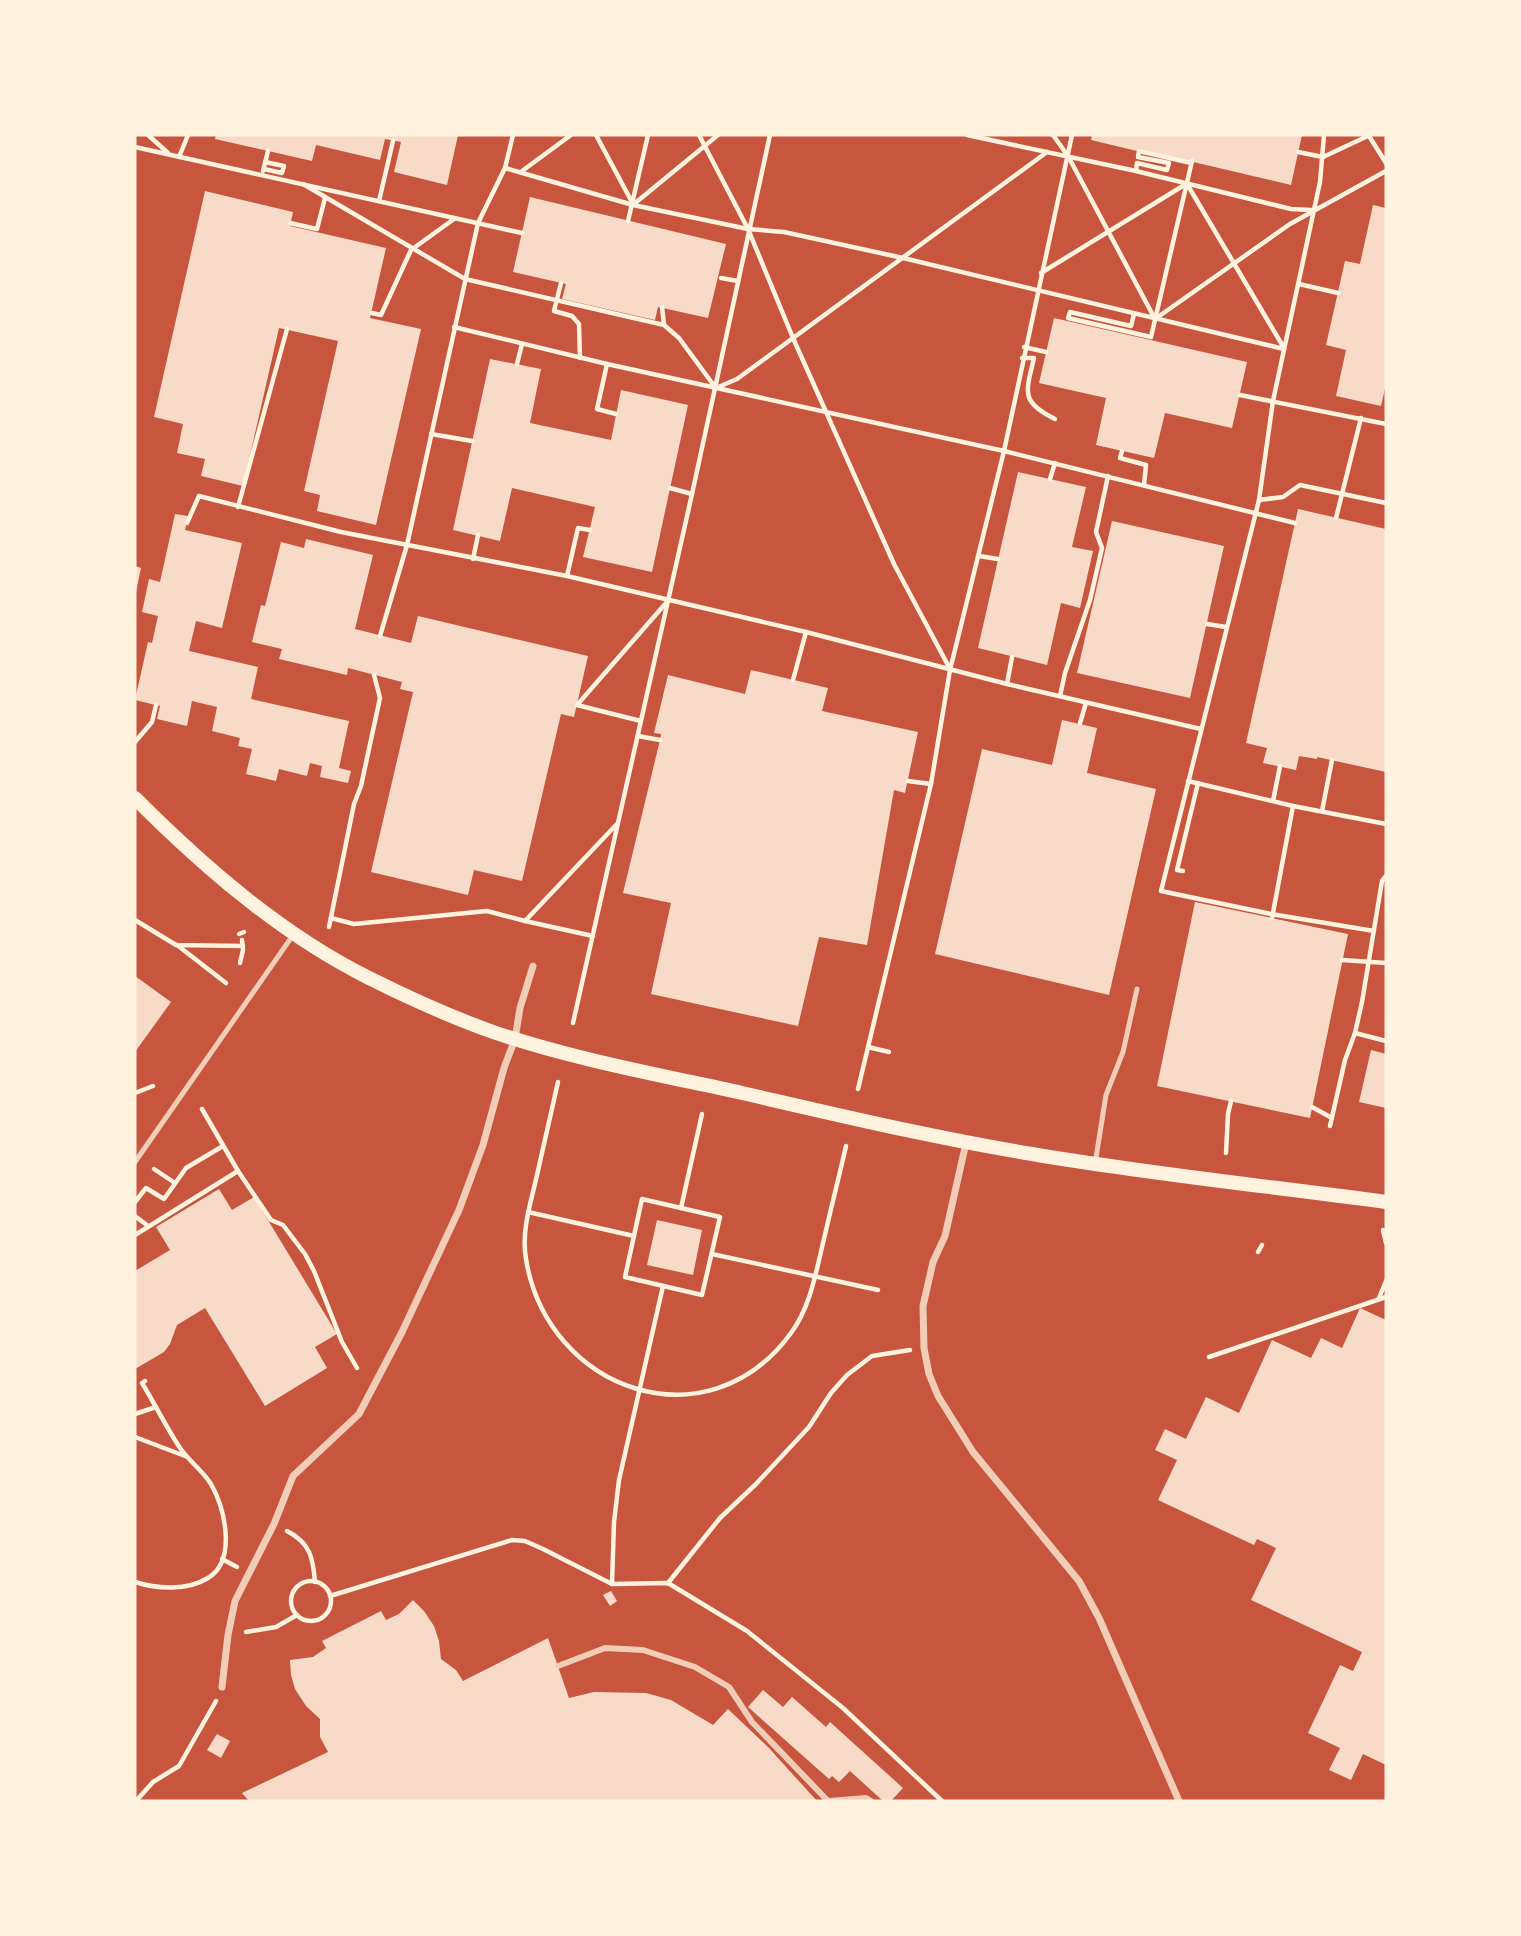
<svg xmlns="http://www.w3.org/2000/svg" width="1521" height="1936" viewBox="0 0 1521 1936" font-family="'IBM Plex Sans',sans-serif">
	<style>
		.building { fill: #f7dbc8 }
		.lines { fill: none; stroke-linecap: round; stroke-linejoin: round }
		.path { stroke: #fff3e0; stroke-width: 4.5 }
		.service { stroke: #f1ccb7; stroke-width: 5 }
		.pedestrian { stroke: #f1ccb7; stroke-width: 6 }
		.minor { stroke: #f1ccb7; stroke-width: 7 }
		.secondary { stroke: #fff3e0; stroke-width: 14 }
	</style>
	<rect width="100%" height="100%" fill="#c8553d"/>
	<g class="building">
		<path d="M216,135H458L447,185L394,172L401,142L385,139L380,160L316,145L312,161L215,139Z"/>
		<path d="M1092,135H1302L1291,185L1138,149L1137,151L1091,140Z"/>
		<path d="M205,191L293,212L290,226L386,248L370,318L421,329L376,525L317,511L320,495L304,491L338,341L279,328L243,486L201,476L205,459L177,453L183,424L154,417Z"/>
		<path d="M530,197L726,244L708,318L658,307L655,320L562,299L566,284L513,272Z"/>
		<path d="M1373,205L1386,208V384L1381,406L1336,396L1346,350L1326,345L1345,261L1360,264Z"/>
		<path d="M1054,318L1247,362L1232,428L1165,413L1154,458L1096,445L1106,398L1039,383Z"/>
		<path d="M490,359L541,369L530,423L611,440L621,390L688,405L652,572L583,557L595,507L512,488L500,541L453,530Z"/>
		<path d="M1018,472L1086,487L1072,547L1093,551L1080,608L1061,603L1047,665L978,648Z"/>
		<path d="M1298,509L1386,529V772L1317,757V759L1299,756L1296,770L1263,763L1267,748L1246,743Z"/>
		<path d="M175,514L188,516L185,530L242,543L222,628L196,621L189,651L258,667L251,699L349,721L339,768L351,771L348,783L320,777L322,766L310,763L307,776L279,769L276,781L246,774L252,749L238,746L240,738L212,731L217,707L192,701L187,726L157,719L160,706L135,700L148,642L152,643L158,616L142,612L149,579L160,582Z"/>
		<path d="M1112,521L1224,546L1190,698L1077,673Z"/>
		<path d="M306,539L373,555L355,629L411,643L418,616L588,656L574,717L561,714L522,881L474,870L468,895L371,872L413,692L400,689L402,682L348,668L347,675L279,659L282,649L252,642L261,605L265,606L281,542L304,548Z"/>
		<path d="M135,566L141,568L136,592L135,591Z"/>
		<path d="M751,670L828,688L822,711L918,732L905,793L894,790L867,945L819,937L798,1026L651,994L671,903L623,893L660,740L661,734L654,733L668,675L745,694Z"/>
		<path d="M1062,720L1097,728L1087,773L1156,789L1109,995L935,954L982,749L1052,765Z"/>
		<path d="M1195,902L1348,934L1310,1118L1157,1086Z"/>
		<path d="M135,976L171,1002L135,1052Z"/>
		<path d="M1371,1050L1386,1054V1108L1359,1102Z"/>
		<path d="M219,1189L232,1210L254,1197L337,1334L315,1347L327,1368L265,1406L205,1308L177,1325L170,1344L164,1352L135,1369V1271L170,1250L156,1227Z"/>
		<path d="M657,1220L702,1230L693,1275L647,1265Z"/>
		<path d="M1360,1308L1386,1320V1765L1363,1754L1351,1780L1329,1770L1340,1748L1308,1733L1340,1665L1353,1671L1362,1652L1251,1600L1276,1548L1257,1539L1254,1545L1158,1500L1177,1460L1155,1450L1165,1429L1186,1439L1206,1397L1239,1413L1272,1340L1311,1358L1321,1338L1342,1348Z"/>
		<path d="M611,1591L617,1601L610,1606L603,1595Z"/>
		<path d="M413,1600L424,1611L434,1626L439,1641L441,1659L456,1670L463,1681L548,1638L569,1698L594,1692L646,1693L671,1700L713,1725L728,1709L768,1747L817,1801H249L242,1793L328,1752L320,1737V1719L306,1706L295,1689L291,1675L290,1660L313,1657L326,1648L322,1641L381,1611L386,1620L399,1614Z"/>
		<path d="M763,1690L783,1707L792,1697L826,1727L830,1722L903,1788L891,1801H883L850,1771L839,1782L832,1776L829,1779L748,1707Z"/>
		<path d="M217,1734L230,1741L221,1758L207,1750Z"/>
	</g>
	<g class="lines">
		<g class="path">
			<path d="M148,135L168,153"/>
			<path d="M596,135L633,204"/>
			<path d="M699,135L748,229L793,338L894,564L950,669"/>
			<path d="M967,135L1136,171L1291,209L1311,210"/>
			<path d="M1053,135L1068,156L1155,319L1290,224L1386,171"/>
			<path d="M1324,135L1320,182L1273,401L1259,500L1161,891L1271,914L1374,931"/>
			<path d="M1369,136L1386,163"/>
			<path d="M135,147L522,233"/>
			<path d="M1298,152L1323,157L1370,135"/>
			<path d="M179,157L188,135"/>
			<path d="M505,168L633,205L748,229L784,232L903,258L1284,349"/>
			<path d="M264,169L282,173L284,166L265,162"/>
			<path d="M263,171L268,151"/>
			<path d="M522,171L571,135"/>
			<path d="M1136,171L1137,163L1167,170L1169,163L1138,157L1139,151L1191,163"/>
			<path d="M303,184L465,279L664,325L679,338L715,387"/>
			<path d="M1187,184L1284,348"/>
			<path d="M379,201L393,141"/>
			<path d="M634,204L718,135"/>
			<path d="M628,221L648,135"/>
			<path d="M290,223L317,229L325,198"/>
			<path d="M1041,273L1186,184"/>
			<path d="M721,278L738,281"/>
			<path d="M561,283L554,311L572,316L579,324L580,358"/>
			<path d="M1299,284L1338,293"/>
			<path d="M662,307L664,325"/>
			<path d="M372,313L381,315L411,250L454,219"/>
			<path d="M1134,314L1131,326L1070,312L1068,318L1151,337"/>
			<path d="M454,327L607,364L1004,451L1295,523"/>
			<path d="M1151,337L1192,161"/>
			<path d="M1024,347L1046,352"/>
			<path d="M1022,358H1034C1026,392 1020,402 1055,419"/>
			<path d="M517,364L522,344"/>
			<path d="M607,364L597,409L616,414"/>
			<path d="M716,388L737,379L1047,152"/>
			<path d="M1240,395L1386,424"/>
			<path d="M431,434L472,441"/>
			<path d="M1122,451L1120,458L1146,465L1144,485"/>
			<path d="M1050,479L1055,463"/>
			<path d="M670,488L692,494"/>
			<path d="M1259,500L1283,497L1300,485L1386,503"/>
			<path d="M238,507L287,329"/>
			<path d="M1336,518L1361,418"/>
			<path d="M187,523L199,496L341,532L567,576L806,632L1007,684L1201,729"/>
			<path d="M979,556L998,559"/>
			<path d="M473,559L478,535"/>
			<path d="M567,576L578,528L590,530"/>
			<path d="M1207,624L1226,627"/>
			<path d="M380,636L407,545L478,223L505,168L513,135"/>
			<path d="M793,680L806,632"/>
			<path d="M1007,684L1012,657"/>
			<path d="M1060,696L1065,673L1090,600L1102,548L1096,532L1108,476"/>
			<path d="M641,721L577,705L666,603"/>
			<path d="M1080,723L1086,703"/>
			<path d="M638,736L660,740"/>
			<path d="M135,742L152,722L156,705"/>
			<path d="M908,781L931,784"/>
			<path d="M1188,781L1293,806L1386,824"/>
			<path d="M1273,801L1280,766"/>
			<path d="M1322,811L1332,760"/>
			<path d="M1183,871L1177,870L1198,783"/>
			<path d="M331,918L354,924L487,911L525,921L616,825"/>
			<path d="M1272,918L1293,806"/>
			<path d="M135,920L176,945L243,946"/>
			<path d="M525,921L593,936"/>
			<path d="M329,927L354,804L361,786L380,698L374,675"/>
			<path d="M239,934L244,932"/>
			<path d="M177,945L226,983"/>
			<path d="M1342,960L1386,963"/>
			<path d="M240,963L243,950L242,940"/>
			<path d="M573,1023L692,494L770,135"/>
			<path d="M1355,1033L1386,1041"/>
			<path d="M868,1047L889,1052"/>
			<path d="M558,1082C551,1113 544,1144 537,1175C531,1202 521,1231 526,1259C547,1390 707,1448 791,1333C811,1306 816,1271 824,1239C831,1208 839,1177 846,1146"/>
			<path d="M858,1089L931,784L950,670L1004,451L1072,135"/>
			<path d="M135,1093L153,1086"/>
			<path d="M1312,1107L1332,1118"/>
			<path d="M202,1109L238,1171L271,1220L283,1225L305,1254L314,1271L342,1342L357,1368"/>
			<path d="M1330,1126L1345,1060L1355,1033L1362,1002L1382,881L1386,876"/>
			<path d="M1226,1153L1228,1114L1231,1101"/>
			<path d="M154,1169L175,1183"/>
			<path d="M642,1199L720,1217L702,1295L625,1277Z"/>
			<path d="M135,1202L146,1188L164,1199L186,1168L223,1146"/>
			<path d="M681,1208L702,1114"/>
			<path d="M528,1212L634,1236"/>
			<path d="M135,1216L148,1226"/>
			<path d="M1383,1230L1386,1243"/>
			<path d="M135,1235L238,1171"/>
			<path d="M1258,1252L1262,1245"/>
			<path d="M712,1254L878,1290"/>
			<path d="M1379,1298L1386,1281"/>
			<path d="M1209,1357L1386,1297"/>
			<path d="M135,1414L156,1407"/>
			<path d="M135,1437L185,1456"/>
			<path d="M287,1531C310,1543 313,1557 315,1582"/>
			<path d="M222,1559L237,1567"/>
			<circle cx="311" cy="1601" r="20"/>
			<path d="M135,1582C157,1589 187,1591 208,1578C237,1560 225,1509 211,1484C203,1471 189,1461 180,1448C166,1427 155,1404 142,1383L145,1381"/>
			<path d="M668,1583L720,1518L756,1484L809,1427L831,1393L847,1375L872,1356L910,1350"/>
			<path d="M612,1584L614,1522L619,1480L663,1286"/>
			<path d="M330,1596L512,1540L525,1541L543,1549L612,1584L668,1583L747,1631L843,1708L942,1801"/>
			<path d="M246,1632L276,1627L297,1615"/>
			<path d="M136,1801L153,1782L179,1766L216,1701"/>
		</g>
		<g class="service">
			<path d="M135,1162L293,935"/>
			<path d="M1095,1164L1106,1095L1123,1052L1137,989"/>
		</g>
		<path class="pedestrian" d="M558,1666L605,1648L643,1650L695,1667L729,1687L752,1722L828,1801L866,1798L871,1801"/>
		<g class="minor">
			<path d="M966,1143L945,1236L933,1262L923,1306L924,1348L929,1374L938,1396L973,1452L1079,1581L1099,1618L1179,1801"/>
			<path d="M222,1687L228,1635L235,1601L274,1524L293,1476L359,1414L402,1332L459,1210L483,1145L504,1068L515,1039L520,1008L533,966"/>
		</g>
		<path class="secondary" d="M135,798C204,867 281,934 369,978C409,998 451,1017 493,1032C572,1059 660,1075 742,1093C838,1115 934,1138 1032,1154C1149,1174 1268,1186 1386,1202"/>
	</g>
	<rect width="1521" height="1936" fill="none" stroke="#fff3e0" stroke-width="273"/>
</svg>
